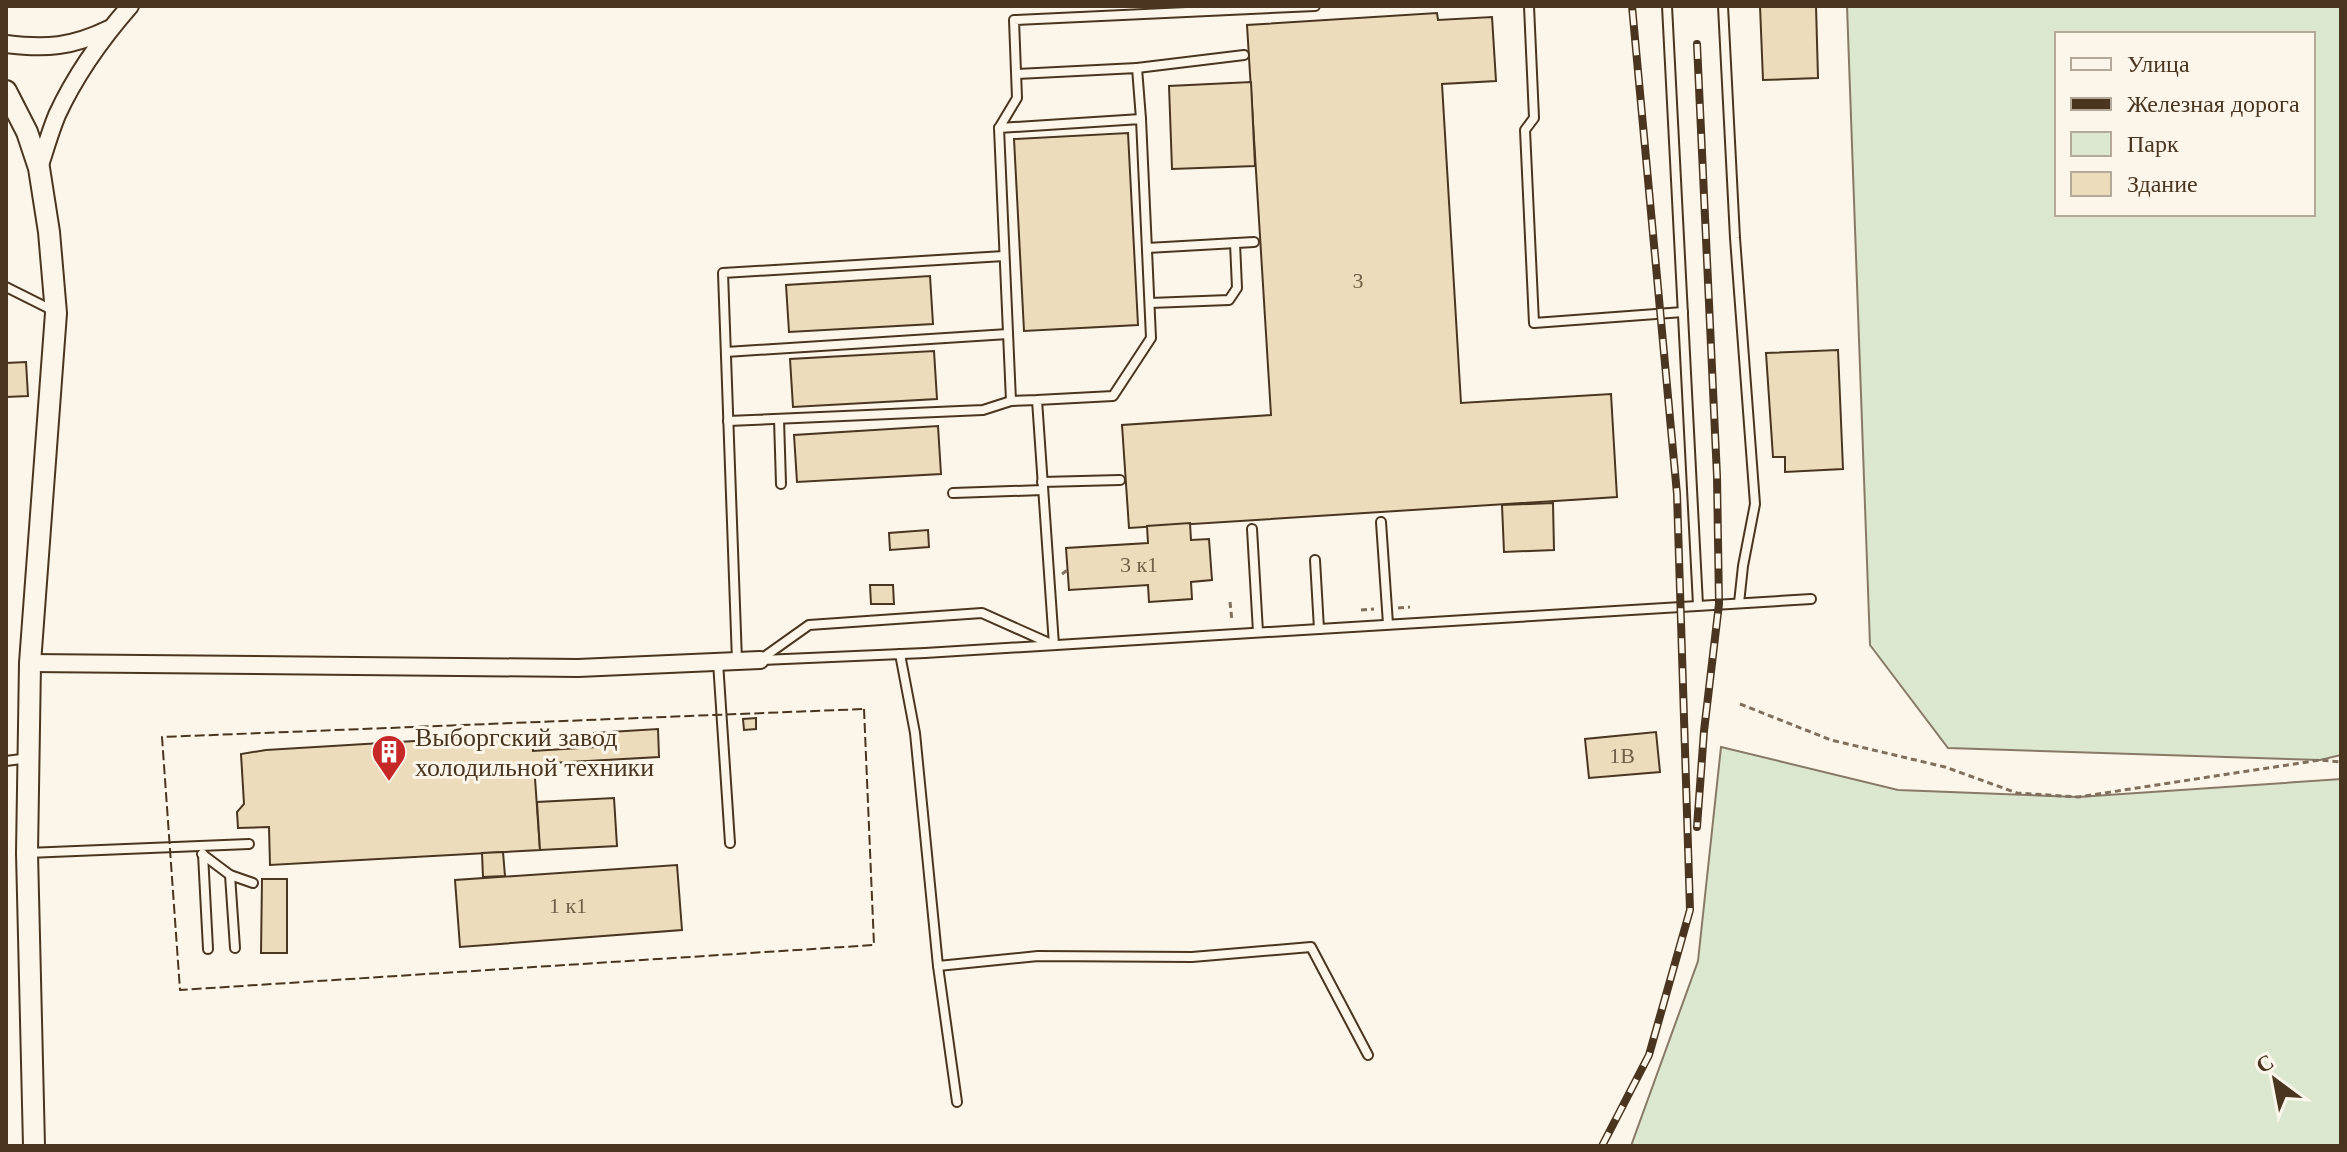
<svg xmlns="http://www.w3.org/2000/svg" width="2347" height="1152" viewBox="0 0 2347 1152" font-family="Georgia,serif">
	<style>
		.green { fill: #dce7d0; stroke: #887966; stroke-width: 2; fill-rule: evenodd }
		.building { fill: #ecdcbc; stroke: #4a3520; stroke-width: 2 }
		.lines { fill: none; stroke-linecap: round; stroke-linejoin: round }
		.service-casing { stroke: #4a3520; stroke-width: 12 }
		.minor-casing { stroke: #4a3520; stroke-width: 20 }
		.tertiary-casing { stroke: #4a3520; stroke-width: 24 }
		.path { stroke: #7f6f5c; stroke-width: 3; stroke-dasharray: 6 4; stroke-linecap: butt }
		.service { stroke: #fbf6e9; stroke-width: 8 }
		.minor { stroke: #fbf6e9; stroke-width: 16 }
		.tertiary { stroke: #fbf6e9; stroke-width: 20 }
		.rail-casing { stroke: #4a3520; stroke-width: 8 }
		.rail { stroke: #fbf6e9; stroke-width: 5; stroke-dasharray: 15; stroke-linecap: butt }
		.fence { stroke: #4a3520; stroke-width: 2; stroke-dasharray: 10 4; stroke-linecap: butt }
		.labels { text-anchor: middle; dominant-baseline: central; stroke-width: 6; stroke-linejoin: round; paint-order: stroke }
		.number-label { font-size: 22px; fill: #725f47 }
		.poi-label { font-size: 26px; fill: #4a3520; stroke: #fbf6e9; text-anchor: start }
	</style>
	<rect width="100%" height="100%" fill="#fbf6e9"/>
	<g class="green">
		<path d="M1847,6H2341V755L2320,760L1948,748L1870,645ZM2057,34H2313V214H2057Z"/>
		<path d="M1721,747L1898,790L2078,797L2341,779V1146H1631L1698,961Z"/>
	</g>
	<g class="building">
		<path d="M1760,6H1816L1818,78L1763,80Z"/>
		<path d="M1437,13L1438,20L1492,17L1496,81L1442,84L1461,403L1611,394L1617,497L1129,528L1122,425L1271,415L1247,25Z"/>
		<path d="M1251,82L1255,166L1172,169L1169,86Z"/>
		<path d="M1128,133L1138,325L1024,331L1014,139Z"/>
		<path d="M930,276L933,324L789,332L786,285Z"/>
		<path d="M1838,350L1843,469L1785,472V457H1773L1766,353Z"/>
		<path d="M934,351L937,399L793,407L790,359Z"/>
		<path d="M26,362L28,396L6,397V363Z"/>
		<path d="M938,426L941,474L797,482L794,435Z"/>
		<path d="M1553,503L1554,550L1504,552L1502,505Z"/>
		<path d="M1190,523L1191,540L1209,539L1212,580L1191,582L1192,599L1149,602L1148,585L1069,590L1066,548L1148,543L1147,526Z"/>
		<path d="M928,530L929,547L890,550L889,533Z"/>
		<path d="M870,585H893L894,604H871Z"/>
		<path d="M756,718V729L744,730L743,719Z"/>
		<path d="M658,729L659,757L534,764L540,850L270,865L269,827L238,828L237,812L244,804L241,754L266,750L532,734L533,751L595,747L594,733Z"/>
		<path d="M1656,732L1660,772L1589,778L1585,739Z"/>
		<path d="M548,733L549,746L533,747L532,734Z"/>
		<path d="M614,798L617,846L540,850L537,802Z"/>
		<path d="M503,852L505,876L483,877L482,853Z"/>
		<path d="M677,865L682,930L460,947L455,880Z"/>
		<path d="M262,879H287V953H261Z"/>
	</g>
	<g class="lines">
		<defs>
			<g id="service">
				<path d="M1529,6L1534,118L1525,130L1534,323L1683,312"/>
				<path d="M1667,6L1698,605"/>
				<path d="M1723,6L1735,238L1755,504L1743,566L1739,603"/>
				<path d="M1137,68L1244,55"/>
				<path d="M1017,74L1137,68L1141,119"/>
				<path d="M999,128L1017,98L1014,20L1315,6"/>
				<path d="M1147,248L1254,242"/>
				<path d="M6,287L52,310"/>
				<path d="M1150,303L1229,300L1237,288L1235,243"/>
				<path d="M726,352L1008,334"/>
				<path d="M1037,400L1011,401L999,128L1141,119L1151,338L1113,396L1037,400L1054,645"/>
				<path d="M779,419L781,484"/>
				<path d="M728,421L983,410L1011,401"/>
				<path d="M1042,482L1120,480"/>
				<path d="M953,493L1043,490"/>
				<path d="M1381,522L1388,624"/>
				<path d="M1252,529L1258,632"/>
				<path d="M1315,560L1319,629"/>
				<path d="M900,654L915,733L938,966L957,1102"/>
				<path d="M761,659L809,625L982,613L1049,643"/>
				<path d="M760,660L925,653L1811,599"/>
				<path d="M737,661L723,273L1004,256"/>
				<path d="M718,662L730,843"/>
				<path d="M6,761L29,758"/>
				<path d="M27,853L249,844"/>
				<path d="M202,854L230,875L253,883"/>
				<path d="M203,854L208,949"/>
				<path d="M230,875L235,948"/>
				<path d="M938,966L1038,956L1192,957L1311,947L1368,1055"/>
			</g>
			<g id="minor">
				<path d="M6,44C46,49 72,47 109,29"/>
				<path d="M39,168C45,150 50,132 57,115C75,76 102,38 130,6"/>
				<path d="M30,663L578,668L760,660"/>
			</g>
			<path id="tertiary" d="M6,91L27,132L39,168L49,232L56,313L30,663L27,853L34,1146"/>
		</defs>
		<use href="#service" class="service-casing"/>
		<use href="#minor" class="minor-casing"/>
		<use href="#tertiary" class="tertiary-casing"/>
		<g class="path">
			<path d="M1062,574L1069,569"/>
			<path d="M1230,602L1232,621"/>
			<path d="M1398,608L1410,607"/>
			<path d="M1361,610L1374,609"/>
			<path d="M1740,704L1831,740L1945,767L2017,793L2078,797L2320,760L2341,762"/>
		</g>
		<use href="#service" class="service"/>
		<use href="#minor" class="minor"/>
		<use href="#tertiary" class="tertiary"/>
		<defs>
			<g id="rail">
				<path d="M1697,44L1717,476L1719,604L1704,731L1697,827"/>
				<path d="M1602,1146L1649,1055L1690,910L1677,494L1632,6"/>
			</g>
		</defs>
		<use href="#rail" class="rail-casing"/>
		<use href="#rail" class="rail"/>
		<path class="fence" d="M864,709L874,945L180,990L162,737Z"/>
	</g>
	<defs>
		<symbol id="building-pin" viewBox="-11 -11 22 30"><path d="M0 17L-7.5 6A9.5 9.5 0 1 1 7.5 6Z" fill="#c62828" stroke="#fbf6e9"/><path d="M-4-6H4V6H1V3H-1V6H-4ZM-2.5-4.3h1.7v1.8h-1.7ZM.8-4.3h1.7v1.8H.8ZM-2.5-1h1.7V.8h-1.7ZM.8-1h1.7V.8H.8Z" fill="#fff"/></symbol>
	</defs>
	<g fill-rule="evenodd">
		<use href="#building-pin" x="369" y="732" width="40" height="54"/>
	</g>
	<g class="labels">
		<g class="number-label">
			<text x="1358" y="280">3</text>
			<text x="1139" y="564">3 к1</text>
			<text x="1622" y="755">1В</text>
			<text x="568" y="905">1 к1</text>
		</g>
		<g class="poi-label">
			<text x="415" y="737">Выборгский завод<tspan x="415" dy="30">холодильной техники</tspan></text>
		</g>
	</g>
	<rect width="2347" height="1152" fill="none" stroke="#4a3520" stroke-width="16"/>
	<rect x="2055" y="32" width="260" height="184" fill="#fbf6e9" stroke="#b4a999" stroke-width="2"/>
	<rect x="2071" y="58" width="40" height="12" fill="#fbf6e9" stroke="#b4a999" stroke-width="2"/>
	<text x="2127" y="72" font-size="24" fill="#4a3520">Улица</text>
	<rect x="2071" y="98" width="40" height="12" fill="#4a3520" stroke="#b4a999" stroke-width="2"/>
	<text x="2127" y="112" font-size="24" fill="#4a3520">Железная дорога</text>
	<rect x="2071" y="132" width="40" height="24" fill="#dce7d0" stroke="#b4a999" stroke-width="2"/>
	<text x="2127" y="152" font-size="24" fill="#4a3520">Парк</text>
	<rect x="2071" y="172" width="40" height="24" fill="#ecdcbc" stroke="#b4a999" stroke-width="2"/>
	<text x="2127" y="192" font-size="24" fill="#4a3520">Здание</text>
	<g transform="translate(2275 1080) rotate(328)" stroke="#fbf6e9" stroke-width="6" paint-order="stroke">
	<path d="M0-6L14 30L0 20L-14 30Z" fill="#4a3520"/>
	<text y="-12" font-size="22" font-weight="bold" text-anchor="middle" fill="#4a3520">С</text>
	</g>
</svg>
